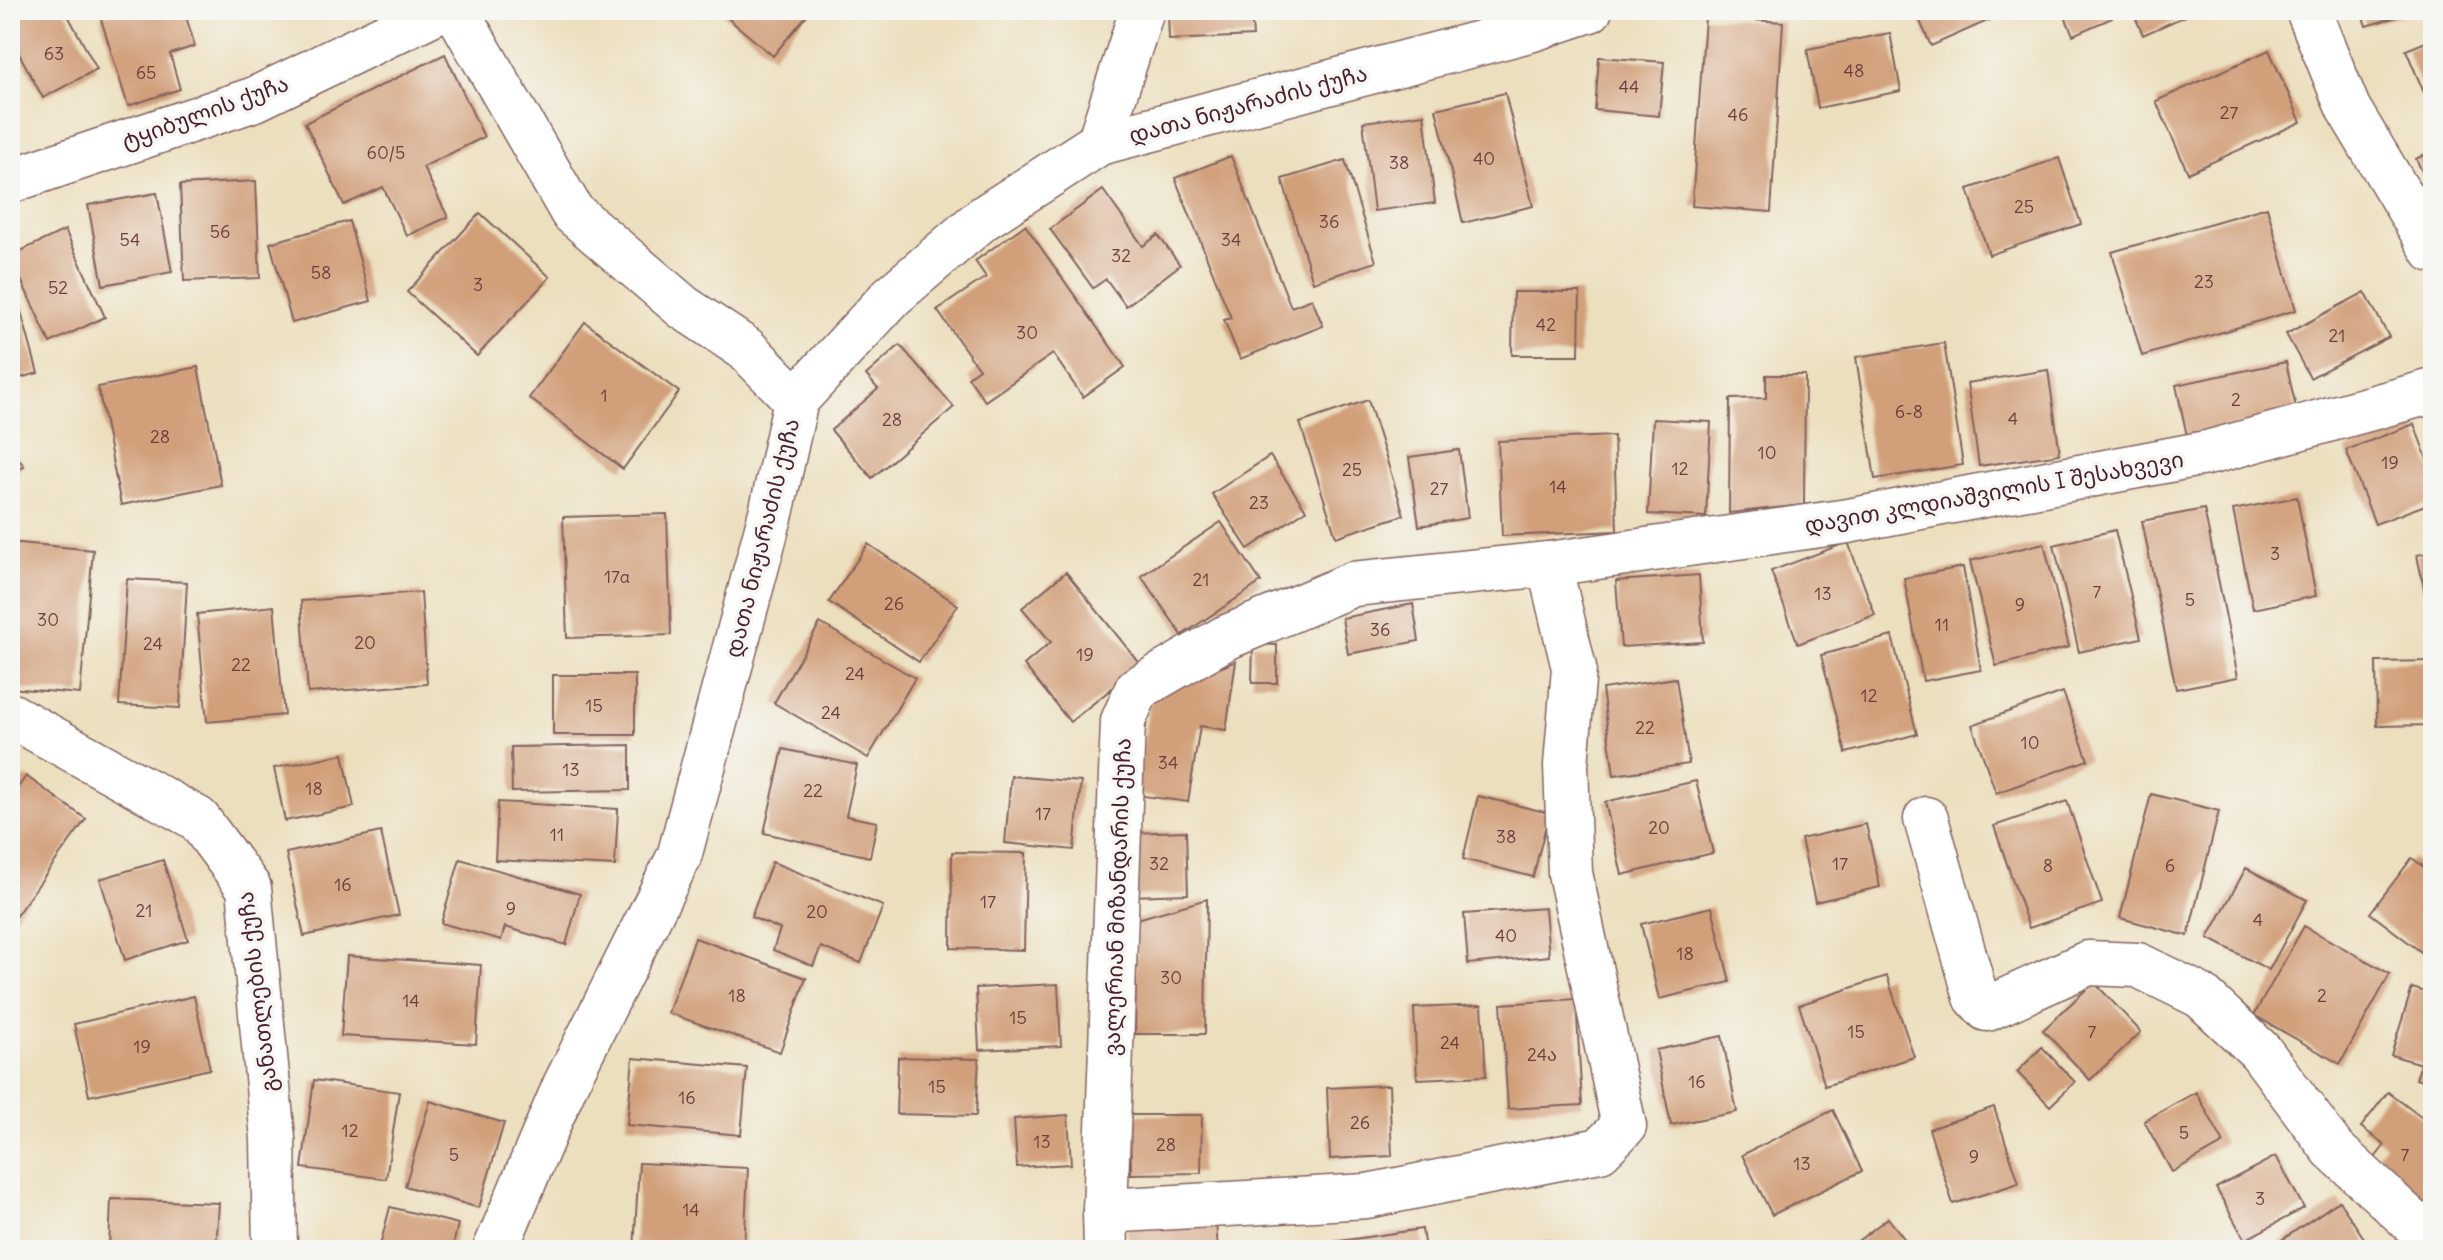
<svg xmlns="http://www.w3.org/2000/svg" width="2443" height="1260" viewBox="0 0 2443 1260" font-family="Delius,'Noto Sans Georgian',sans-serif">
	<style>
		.building { fill: #d19f79 }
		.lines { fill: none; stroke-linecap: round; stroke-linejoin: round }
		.street-casing { stroke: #83625e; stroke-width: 47 }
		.street { stroke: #fff; stroke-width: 44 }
		.labels { text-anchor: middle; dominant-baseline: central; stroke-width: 7; stroke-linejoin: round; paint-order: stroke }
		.number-label { font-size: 18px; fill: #6c3f3e }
		.street-label { font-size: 22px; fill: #4a1f2b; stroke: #f6f6f2 }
	</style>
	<rect width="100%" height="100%" fill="#f6f6f2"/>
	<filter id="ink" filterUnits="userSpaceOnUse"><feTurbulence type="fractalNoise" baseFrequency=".0125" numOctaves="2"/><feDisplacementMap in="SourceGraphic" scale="16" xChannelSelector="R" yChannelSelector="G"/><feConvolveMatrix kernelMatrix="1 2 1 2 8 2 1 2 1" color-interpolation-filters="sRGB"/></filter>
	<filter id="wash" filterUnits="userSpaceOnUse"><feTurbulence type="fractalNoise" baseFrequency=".006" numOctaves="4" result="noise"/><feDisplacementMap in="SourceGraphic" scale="32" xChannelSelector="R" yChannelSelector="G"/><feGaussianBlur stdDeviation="1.8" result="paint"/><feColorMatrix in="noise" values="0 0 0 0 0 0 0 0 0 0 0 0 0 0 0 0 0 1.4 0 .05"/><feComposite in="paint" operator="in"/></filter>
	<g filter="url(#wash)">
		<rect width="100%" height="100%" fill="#ecdfbe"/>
		<g id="blocks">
			<g class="building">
				<path d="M10,10H65L97,69L43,98L10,37Z"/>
				<path d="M118,10H184L195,46L170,54L180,89L128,106L100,16Z"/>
				<path d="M718,10H811L773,56Z"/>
				<path d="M1168,10H1251L1253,36L1169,40Z"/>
				<path d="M1915,10H2012L1931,46Z"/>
				<path d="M2062,10H2109L2112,18L2073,35Z"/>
				<path d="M2132,10H2199L2143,35Z"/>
				<path d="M2361,10H2417V11L2366,26Z"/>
				<path d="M1705,17L1783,22L1771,212L1692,206Z"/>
				<path d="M1890,33L1901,91L1818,108L1807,49Z"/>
				<path d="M2433,39V114L2406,50Z"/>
				<path d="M2269,50L2301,122L2188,173L2156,101Z"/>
				<path d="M445,54L484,137L423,167L448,217L407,236L383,187L344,205L305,123Z"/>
				<path d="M1599,57L1664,62L1659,116L1595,110Z"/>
				<path d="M1505,93L1533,206L1463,223L1436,109Z"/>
				<path d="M1424,114L1435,203L1374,211L1363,122Z"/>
				<path d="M2433,150V194L2416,159Z"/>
				<path d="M1231,156L1291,307L1312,299L1323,326L1240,359L1224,320L1231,318L1175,178Z"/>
				<path d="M2059,158L2081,224L1989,255L1968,189Z"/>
				<path d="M1345,160L1376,262L1313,282L1282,179Z"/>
				<path d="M256,181L260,278L184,281L180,185Z"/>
				<path d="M1103,190L1143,246L1158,235L1180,265L1126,306L1106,279L1093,288L1050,229Z"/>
				<path d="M157,193L172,272L103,285L88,205Z"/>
				<path d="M2267,207L2296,310L2142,356L2112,252Z"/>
				<path d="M480,213L550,277L477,356L407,292Z"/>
				<path d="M349,221L371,301L292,323L270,243Z"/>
				<path d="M1025,225L1125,367L1083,397L1053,354L985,401L968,377L979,369L937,310L986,277L975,261Z"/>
				<path d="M65,230L105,317L50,343L10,256Z"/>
				<path d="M1513,292H1580L1579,355H1512Z"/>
				<path d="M2365,292L2389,337L2310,378L2286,334Z"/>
				<path d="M20,308L38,373L10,381V311Z"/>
				<path d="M585,322L679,392L623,469L529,398Z"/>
				<path d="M1944,343L1963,465L1875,479L1856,357Z"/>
				<path d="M900,345L954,407L872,478L831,430L878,389L866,375Z"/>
				<path d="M2286,362L2297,413L2187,436L2176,385Z"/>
				<path d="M198,367L221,485L121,505L98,387Z"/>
				<path d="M2048,370L2060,454L1979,466L1967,383Z"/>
				<path d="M1766,375H1805L1804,505L1729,513L1730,399L1766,398Z"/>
				<path d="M1368,400L1404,515L1336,537L1300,423Z"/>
				<path d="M1653,419L1711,422L1706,517L1648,514Z"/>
				<path d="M2414,424L2433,475V502L2375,524L2346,450Z"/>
				<path d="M1614,436L1617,531L1502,536L1498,441Z"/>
				<path d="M10,447L24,466L10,477Z"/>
				<path d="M1459,450L1468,518L1419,526L1409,457Z"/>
				<path d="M1270,456L1306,510L1248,549L1212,494Z"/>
				<path d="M2297,497L2316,596L2253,609L2233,510Z"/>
				<path d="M2204,509L2238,677L2176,689L2142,521Z"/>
				<path d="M667,514L671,635L567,638L563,517Z"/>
				<path d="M1221,522L1261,582L1182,635L1141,576Z"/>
				<path d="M2115,530L2141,638L2079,652L2054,545Z"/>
				<path d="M10,542L93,550L80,694L10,688Z"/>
				<path d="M1848,542L1875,615L1798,644L1771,571Z"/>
				<path d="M2044,543L2069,647L1996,666L1970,561Z"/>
				<path d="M868,544L958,605L919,662L829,602Z"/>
				<path d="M2433,552V628H2432L2417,555Z"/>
				<path d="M1963,567L1981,670L1923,681L1904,578Z"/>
				<path d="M1066,572L1141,665L1070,722L1024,665L1051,642L1022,608Z"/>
				<path d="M1699,575L1703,642L1621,647L1616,581Z"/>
				<path d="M127,579L187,582L180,708L119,705Z"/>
				<path d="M421,592L427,684L308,693L301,601Z"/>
				<path d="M1413,604L1419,641L1348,654L1342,618Z"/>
				<path d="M274,606L284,715L207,722L197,614Z"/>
				<path d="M820,623L915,678L868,758L774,703Z"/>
				<path d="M1892,636L1917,734L1846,753L1821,655Z"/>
				<path d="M1253,644L1277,645V683H1252Z"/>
				<path d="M1236,661L1226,730L1200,726L1188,802L1136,795L1150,697Z"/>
				<path d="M2433,661V725L2377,726L2376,662Z"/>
				<rect x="553" y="675" width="82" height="60"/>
				<path d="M1676,678L1689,764L1614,775L1602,689Z"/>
				<path d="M2063,692L2088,760L1996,793L1972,725Z"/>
				<path d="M630,745V790L512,792L511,747Z"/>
				<path d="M783,749L857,765L846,816L877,822L870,857L764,833Z"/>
				<path d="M343,754L354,807L285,821L274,768Z"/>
				<path d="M26,776L86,819L10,924V799Z"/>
				<path d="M1011,776L1081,782L1074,850L1005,843Z"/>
				<path d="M1696,781L1713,853L1622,875L1605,802Z"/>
				<path d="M2151,794L2219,811L2188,936L2120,918Z"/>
				<path d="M1478,796L1549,813L1533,877L1463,859Z"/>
				<path d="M2067,801L2102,903L2029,928L1994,826Z"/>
				<path d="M498,802L618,809L615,866L495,860Z"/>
				<path d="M1866,824L1880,887L1815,902L1801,839Z"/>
				<path d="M1186,831L1188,894L1132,896L1130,833Z"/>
				<path d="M381,832L399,915L304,936L286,853Z"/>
				<path d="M952,852L1026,853L1024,950L951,948Z"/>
				<path d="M2412,858L2433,874V961L2370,913Z"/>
				<path d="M460,859L580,894L566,945L505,927L501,940L441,923Z"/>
				<path d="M163,860L188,940L125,960L100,879Z"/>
				<path d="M772,862L883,906L861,963L821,947L813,966L773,950L780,929L751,917Z"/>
				<path d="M2246,868L2307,900L2269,970L2208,938Z"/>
				<path d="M1207,899L1205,1034H1135L1137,919Z"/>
				<path d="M1712,907L1730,982L1659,999L1641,924Z"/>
				<path d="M1545,908L1549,956L1468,964L1464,914Z"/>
				<path d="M2304,926L2390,974L2340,1064L2254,1015Z"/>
				<path d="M695,938L806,978L780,1052L668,1013Z"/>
				<path d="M347,956L481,965L476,1044L341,1036Z"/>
				<path d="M1887,976L1914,1057L1825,1086L1799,1005Z"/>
				<path d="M2094,982L2141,1032L2090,1080L2043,1030Z"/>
				<path d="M1058,984L1061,1046L979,1050L976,988Z"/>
				<path d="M2412,988L2433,994V1084L2416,1079L2421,1064L2391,1055Z"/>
				<path d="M194,996L210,1069L89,1096L74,1024Z"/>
				<path d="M1576,999L1582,1105L1508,1109L1501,1004Z"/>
				<path d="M1482,1005L1486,1076L1417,1079L1414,1008Z"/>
				<path d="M1722,1036L1737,1112L1671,1125L1656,1050Z"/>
				<path d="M2042,1047L2075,1082L2050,1106L2017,1072Z"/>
				<path d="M898,1057L979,1059L976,1116L896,1114Z"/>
				<path d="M633,1058L747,1068L741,1135L627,1125Z"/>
				<path d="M314,1080L399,1092L386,1179L302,1168Z"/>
				<path d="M1389,1085L1392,1156L1330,1159L1327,1088Z"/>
				<path d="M2196,1092L2224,1143L2172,1172L2144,1121Z"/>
				<path d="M2388,1092L2433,1126V1193L2424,1205L2370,1164L2385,1145L2361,1127Z"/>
				<path d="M430,1101L504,1123L479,1208L405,1186Z"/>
				<path d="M1994,1107L2019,1183L1953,1204L1929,1129Z"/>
				<path d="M1833,1110L1862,1171L1772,1215L1742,1155Z"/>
				<path d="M1068,1115L1071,1164L1017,1167L1014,1119Z"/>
				<path d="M1130,1115H1202L1201,1173L1131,1174Z"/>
				<path d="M2276,1156L2304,1208L2245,1240L2216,1188Z"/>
				<path d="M639,1163L748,1168L744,1250H634Z"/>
				<path d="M111,1199L219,1203L216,1250H109Z"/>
				<path d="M2339,1201L2368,1244L2359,1250H2267Z"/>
				<path d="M390,1207L458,1224L452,1250H379Z"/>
				<path d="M1888,1218L1913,1250H1846Z"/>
				<path d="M1216,1222L1218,1250H1129L1127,1228Z"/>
				<path d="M1422,1229L1425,1250H1320L1319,1244Z"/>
				<path d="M1550,1241L1553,1250H1518V1249Z"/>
			</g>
		</g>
	</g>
	<g filter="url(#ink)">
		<use href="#blocks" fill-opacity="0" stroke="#83625e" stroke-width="2"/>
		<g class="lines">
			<defs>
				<g id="street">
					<path d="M456,10L572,212L683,307L746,349L796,400"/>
					<path d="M2308,10L2348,108L2433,250"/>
					<path d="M1099,143L1142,10"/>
					<path d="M10,181L255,99L439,10"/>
					<path d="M10,715L198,819L249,888L273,1139L275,1250"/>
					<path d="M1926,819L1976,997L1987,1009L2088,963L2138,965L2201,996L2260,1051L2333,1149L2421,1230L2433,1236"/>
					<path d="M1105,1211L1367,1196L1600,1150L1624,1126L1570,873L1566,765L1574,668L1549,564"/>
					<path d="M495,1250L565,1085L679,857L772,509L796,400L892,296L982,219L1099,143L1533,29L1590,10"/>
					<path d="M1106,1250L1105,1211L1123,721L1137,689L1225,638L1353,584L1549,564L1848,521L2211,452L2433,391"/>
				</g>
			</defs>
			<use href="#street" class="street-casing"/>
			<use href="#street" class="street"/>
		</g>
	</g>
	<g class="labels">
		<g class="number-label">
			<text x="54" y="53">63</text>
			<text x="1854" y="70">48</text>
			<text x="146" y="72">65</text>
			<text x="1629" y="86">44</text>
			<text x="2229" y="112">27</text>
			<text x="1738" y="114">46</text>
			<text x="386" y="152">60/5</text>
			<text x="1484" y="158">40</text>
			<text x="1399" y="162">38</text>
			<text x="2024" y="206">25</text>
			<text x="1329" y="221">36</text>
			<text x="220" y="231">56</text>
			<text x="130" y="239">54</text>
			<text x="1231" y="239">34</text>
			<text x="1121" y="255">32</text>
			<text x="321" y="272">58</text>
			<text x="2204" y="281">23</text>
			<text x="478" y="284">3</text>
			<text x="58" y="287">52</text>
			<text x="1546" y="324">42</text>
			<text x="1027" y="332">30</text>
			<text x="2337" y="335">21</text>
			<text x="604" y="395">1</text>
			<text x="2236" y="399">2</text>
			<text x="1909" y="411">6-8</text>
			<text x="2013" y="418">4</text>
			<text x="892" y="419">28</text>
			<text x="160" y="436">28</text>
			<text x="1767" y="452">10</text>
			<text x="2390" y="462">19</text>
			<text x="1680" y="468">12</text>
			<text x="1352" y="469">25</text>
			<text x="1558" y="486">14</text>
			<text x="1439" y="488">27</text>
			<text x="1259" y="502">23</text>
			<text x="2275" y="553">3</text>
			<text x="617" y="576">17a</text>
			<text x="1201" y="579">21</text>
			<text x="2097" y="591">7</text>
			<text x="1823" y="593">13</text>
			<text x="2190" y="599">5</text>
			<text x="894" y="603">26</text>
			<text x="2020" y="604">9</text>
			<text x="48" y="619">30</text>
			<text x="1942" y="624">11</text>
			<text x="1380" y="629">36</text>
			<text x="365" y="642">20</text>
			<text x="153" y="643">24</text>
			<text x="1085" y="654">19</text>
			<text x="241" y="664">22</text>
			<text x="855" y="673">24</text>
			<text x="1869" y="695">12</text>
			<text x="594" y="705">15</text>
			<text x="831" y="712">24</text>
			<text x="1645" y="727">22</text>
			<text x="2030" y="742">10</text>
			<text x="1168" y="762">34</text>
			<text x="571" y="769">13</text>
			<text x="314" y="788">18</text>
			<text x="813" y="790">22</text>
			<text x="1043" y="813">17</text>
			<text x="1659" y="827">20</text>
			<text x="557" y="834">11</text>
			<text x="1506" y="836">38</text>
			<text x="1159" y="863">32</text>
			<text x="1840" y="863">17</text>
			<text x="2048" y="865">8</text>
			<text x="2170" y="865">6</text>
			<text x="343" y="884">16</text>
			<text x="988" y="901">17</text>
			<text x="511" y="908">9</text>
			<text x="144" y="910">21</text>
			<text x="817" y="911">20</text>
			<text x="2258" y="919">4</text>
			<text x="1506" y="935">40</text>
			<text x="1685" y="953">18</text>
			<text x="1171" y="977">30</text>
			<text x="737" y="995">18</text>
			<text x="2322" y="995">2</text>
			<text x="411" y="1000">14</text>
			<text x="1018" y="1017">15</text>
			<text x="1856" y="1031">15</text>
			<text x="2092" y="1031">7</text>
			<text x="1450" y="1042">24</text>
			<text x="142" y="1046">19</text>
			<text x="1542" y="1054">24ა</text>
			<text x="1697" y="1081">16</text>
			<text x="937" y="1086">15</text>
			<text x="687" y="1097">16</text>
			<text x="1360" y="1122">26</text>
			<text x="350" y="1130">12</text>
			<text x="2184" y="1132">5</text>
			<text x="1042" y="1141">13</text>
			<text x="1166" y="1144">28</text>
			<text x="454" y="1154">5</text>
			<text x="2405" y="1154">7</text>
			<text x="1974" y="1156">9</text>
			<text x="1802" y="1163">13</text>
			<text x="2260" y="1198">3</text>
			<text x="691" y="1209">14</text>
		</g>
		<g class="street-label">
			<text transform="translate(1248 104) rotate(-15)">დათა ნიჟარაძის ქუჩა</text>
			<text transform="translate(205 112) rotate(-20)">ტყიბულის ქუჩა</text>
			<text transform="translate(1994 492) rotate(-10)">დავით კლდიაშვილის I შესახვევი</text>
			<text transform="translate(762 538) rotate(-76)">დათა ნიჟარაძის ქუჩა</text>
			<text transform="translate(1117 897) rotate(-88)">ვალერიან მიზანდარის ქუჩა</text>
			<text transform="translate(257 992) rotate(-97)">განათლების ქუჩა</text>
		</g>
	</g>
	<rect width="2443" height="1260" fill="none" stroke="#f6f6f2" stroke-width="40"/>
</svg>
